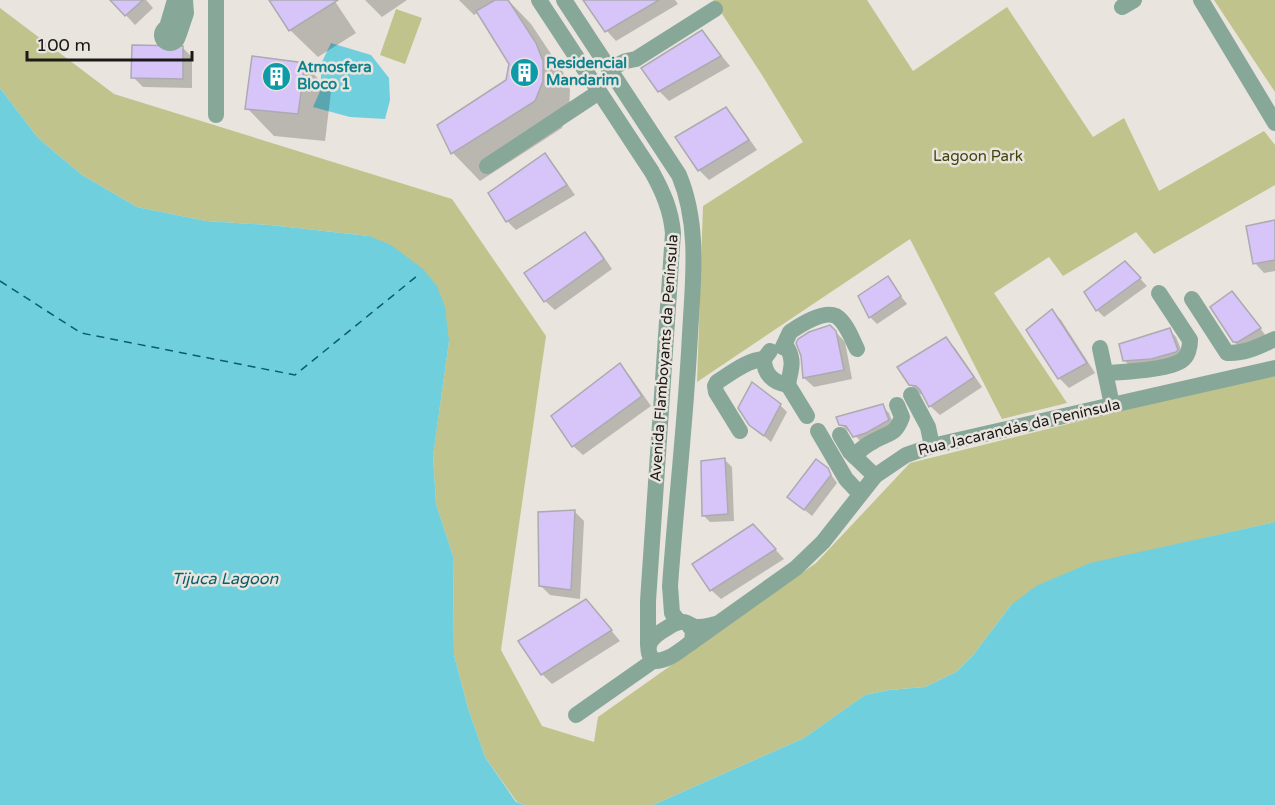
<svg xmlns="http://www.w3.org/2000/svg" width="1275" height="805" viewBox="0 0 1275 805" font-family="'Varela Round',sans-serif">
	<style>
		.green { fill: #c0c38c }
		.water { fill: #70cfdc }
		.shadow { fill: #0003 }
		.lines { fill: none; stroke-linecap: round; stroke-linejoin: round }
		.ferry { stroke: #0b5e68; stroke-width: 1.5; stroke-dasharray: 8 6; stroke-linecap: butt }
		.building { fill: #d7c5f9; stroke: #acaab1; stroke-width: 1.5 }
		.minor { stroke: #87a799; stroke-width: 16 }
		.labels { text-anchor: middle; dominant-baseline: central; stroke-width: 5; stroke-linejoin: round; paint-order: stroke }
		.culture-label { font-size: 15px; font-weight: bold; fill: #0d838f; stroke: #e9e4dd; text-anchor: start }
		.park-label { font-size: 15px; fill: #42430d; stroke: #e9e4dd }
		.street-label { font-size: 15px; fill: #1c1a18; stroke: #e9e4dd }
		.water-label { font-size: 16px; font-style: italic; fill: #0b5e68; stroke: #e9e4dd }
	</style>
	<rect width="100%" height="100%" fill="#e9e4dd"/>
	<g class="green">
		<path d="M713,0H867L913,71L1007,7L1093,137L1124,118L1159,191L1264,131L1275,145V185L1154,254L1136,232L1063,276L1049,257L994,293L1067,403L1002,419L910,239L697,382L703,206L803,142L762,75Z"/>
		<path d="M1214,0H1275V92Z"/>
		<path d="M0,8L114,94L452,199L546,336L501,650L542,726L594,742L598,717L816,563L910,463L1275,373V522L1156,549L1011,605L974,654L956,672L925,687L889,690L865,695L804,738L653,805H525L517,802L485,757L468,708L454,655L453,556L436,504L433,455L449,341L369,236L270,225L206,221L137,207L82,175L38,138L0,88Z"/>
		<path d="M396,9L422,18L405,64L380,55Z"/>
	</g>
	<g class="water">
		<path d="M331,43L371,55L389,78L390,100L385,119L350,117L313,107L321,89V64Z"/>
		<path d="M0,88L38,138L82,175L137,207L206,221L270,225L369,236L391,245L423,269L437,286L445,307L449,341L433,456L436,504L453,556L454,655L468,708L485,757L516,802L525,805H0Z"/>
		<path d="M1275,522V805H653L804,738L865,695L889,690L925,687L956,672L974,654L1011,605L1036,586L1090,563Z"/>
	</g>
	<g class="shadow">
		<path d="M112,0H146L153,8L135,25Z"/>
		<path d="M271,0H334L356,33L318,57L290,30Z"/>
		<path d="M365,0H407L382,17Z"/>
		<path d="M459,0H508L531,24L563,72L570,90L569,109L562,128L480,181L453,153L439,126L507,81L511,64L479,12L474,15Z"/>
		<path d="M584,0H675L678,4L616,41L607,31Z"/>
		<path d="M702,32L730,66L669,101L659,91Z"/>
		<path d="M182,47L192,57V88L143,87L133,77Z"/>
		<path d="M304,64L331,92L325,141L274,136L247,108Z"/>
		<path d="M726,109L735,119L757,150L709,180L699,170Z"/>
		<path d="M545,155L554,165L575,195L516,230L507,221Z"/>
		<path d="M1275,221V271L1264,273L1255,263Z"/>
		<path d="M585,234L595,244L612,269L555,310L545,301Z"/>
		<path d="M1132,270L1147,286L1104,317L1097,310Z"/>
		<path d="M887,278L907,304L877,324L870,317Z"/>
		<path d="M1239,300L1266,336L1241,349L1234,342Z"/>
		<path d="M1052,311L1061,320L1095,373L1069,388L1059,378L1028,330Z"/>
		<path d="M831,327L845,342L852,379L814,387L804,378L803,356Z"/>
		<path d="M1169,330L1176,337L1184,357L1132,368L1125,361Z"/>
		<path d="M946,339L955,348L982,387L940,415L930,406L924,395L920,394L910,384Z"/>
		<path d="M619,365L629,375L651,406L583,455L573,446Z"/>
		<path d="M780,405L787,412L771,442L750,424Z"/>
		<path d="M882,406L889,413L895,428L862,443L852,432L848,431L840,424Z"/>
		<path d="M725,460L732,467L734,521L710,522L703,515Z"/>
		<path d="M827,469L837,483L812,516L789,497Z"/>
		<path d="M575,512L584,521L580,599L550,595L541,586Z"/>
		<path d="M753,525L784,559L721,599L711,590Z"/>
		<path d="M595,611L620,641L552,684L542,674Z"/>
	</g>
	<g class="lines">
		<path class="ferry" d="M0,281L81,333L295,375L417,276"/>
	</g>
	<g class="building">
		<path d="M110,0H143L125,16Z"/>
		<path d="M269,0H338L289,31Z"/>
		<path d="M495,0H508L536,43L543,61V81L535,101L451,154L437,125L506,80L509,64L476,11Z"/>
		<path d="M583,0H659L605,32Z"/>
		<path d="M702,30L721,56L658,92L641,68Z"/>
		<path d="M132,45L183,46V79L131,78Z"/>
		<path d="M252,56L305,63L298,114L245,109Z"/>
		<path d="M726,107L749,140L698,171L675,137Z"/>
		<path d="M545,153L567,185L506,222L488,193Z"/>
		<path d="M1275,220V260L1253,264L1246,226Z"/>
		<path d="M585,232L604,259L544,302L524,273Z"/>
		<path d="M1125,261L1141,278L1096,311L1084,292Z"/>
		<path d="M888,276L901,296L869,318L858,296Z"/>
		<path d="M1232,291L1261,328L1238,342H1233L1210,307Z"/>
		<path d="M1052,309L1087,363L1058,379L1026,330Z"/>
		<path d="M830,325L836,331L844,370L803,378L801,356L796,343L798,339L809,332Z"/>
		<path d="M1170,328L1178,350L1176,352L1151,359L1123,361L1119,344Z"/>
		<path d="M946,337L974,377L929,407L920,390L916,386L909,385L897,367Z"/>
		<path d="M620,363L642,396L572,447L551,416Z"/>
		<path d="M752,382L781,404L764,436L749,425L738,408Z"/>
		<path d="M883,404L889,420L866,433L853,437L846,426L839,425L836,417Z"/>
		<path d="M725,458L728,514L702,516L701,461Z"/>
		<path d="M816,459L828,468L831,475L804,510L787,497Z"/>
		<path d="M575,510L571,590L539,586L538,512Z"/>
		<path d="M753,524L776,549L710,591L692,564Z"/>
		<path d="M586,599L612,630L541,675L518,641Z"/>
	</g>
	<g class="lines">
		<g class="minor">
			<path d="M216,0V115"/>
			<path d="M539,0L652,172C663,192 671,210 673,233L648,601V645"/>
			<path d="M564,0L679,175C700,225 693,281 690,334C686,418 676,502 670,586L672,613L679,622"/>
			<path d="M1201,0L1275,123"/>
			<path d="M1122,7L1134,0"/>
			<circle cx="170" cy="35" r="8"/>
			<path d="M167,27L175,0"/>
			<path d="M179,34L186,13L185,0"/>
			<path d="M609,69L626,61L636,59L715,9"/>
			<path d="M487,166L599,92"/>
			<path d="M1192,299L1227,353C1245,354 1260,346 1275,339"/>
			<path d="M783,347L790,332C800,325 823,310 836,316C846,322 852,339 857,349"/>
			<path d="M783,347L788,349C795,363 790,371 788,385L807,416"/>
			<path d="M1100,348L1112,405"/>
			<path d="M770,351L764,359C764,374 773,383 788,385"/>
			<path d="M1106,373C1124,372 1167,370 1181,361C1188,357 1190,347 1190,340L1159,293"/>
			<path d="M911,395L928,427L932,446"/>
			<path d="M740,431L716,392L715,386L717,382C731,373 747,360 764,359"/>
			<path d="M818,431L846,479L860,494"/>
			<path d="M840,435L850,452L875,476"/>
			<path d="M854,456C860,450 866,445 874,441C889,432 895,436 902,417L897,405"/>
			<path d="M687,623L693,631L692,642C680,650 668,662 653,661C642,645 653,636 667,628C671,625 675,623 680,622C685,621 688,624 693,626C700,629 709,625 717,624"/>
			<path d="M692,642L796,568L823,542L875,476L906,455L932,446L1275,368"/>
			<path d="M576,715L653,661"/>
		</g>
	</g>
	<defs>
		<symbol id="building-disc" viewBox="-11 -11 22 22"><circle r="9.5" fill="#0f9aa8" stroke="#e9e4dd"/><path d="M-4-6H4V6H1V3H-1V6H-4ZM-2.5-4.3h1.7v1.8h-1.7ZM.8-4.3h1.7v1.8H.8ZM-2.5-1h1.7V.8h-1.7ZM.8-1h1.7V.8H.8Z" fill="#fff"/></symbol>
	</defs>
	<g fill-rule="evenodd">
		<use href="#building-disc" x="508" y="56" width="33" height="33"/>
		<use href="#building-disc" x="260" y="60" width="33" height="33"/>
	</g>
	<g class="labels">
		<g class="culture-label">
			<text x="546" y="63">Residencial<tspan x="546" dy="17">Mandarim</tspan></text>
			<text x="297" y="67">Atmosfera<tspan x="297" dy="17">Bloco 1</tspan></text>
		</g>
		<g class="park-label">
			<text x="978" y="156">Lagoon Park</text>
		</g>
		<g class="street-label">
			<text transform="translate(664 358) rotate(-86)">Avenida Flamboyants da Península</text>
			<text transform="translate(1019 427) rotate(-13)">Rua Jacarandás da Península</text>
		</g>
		<g class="water-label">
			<text x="225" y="579">Tijuca Lagoon</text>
		</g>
	</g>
	<path d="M27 51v9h165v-9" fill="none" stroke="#1c1a18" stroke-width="3"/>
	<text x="36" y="51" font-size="18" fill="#1c1a18" stroke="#e9e4dd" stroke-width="4.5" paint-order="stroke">100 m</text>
</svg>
